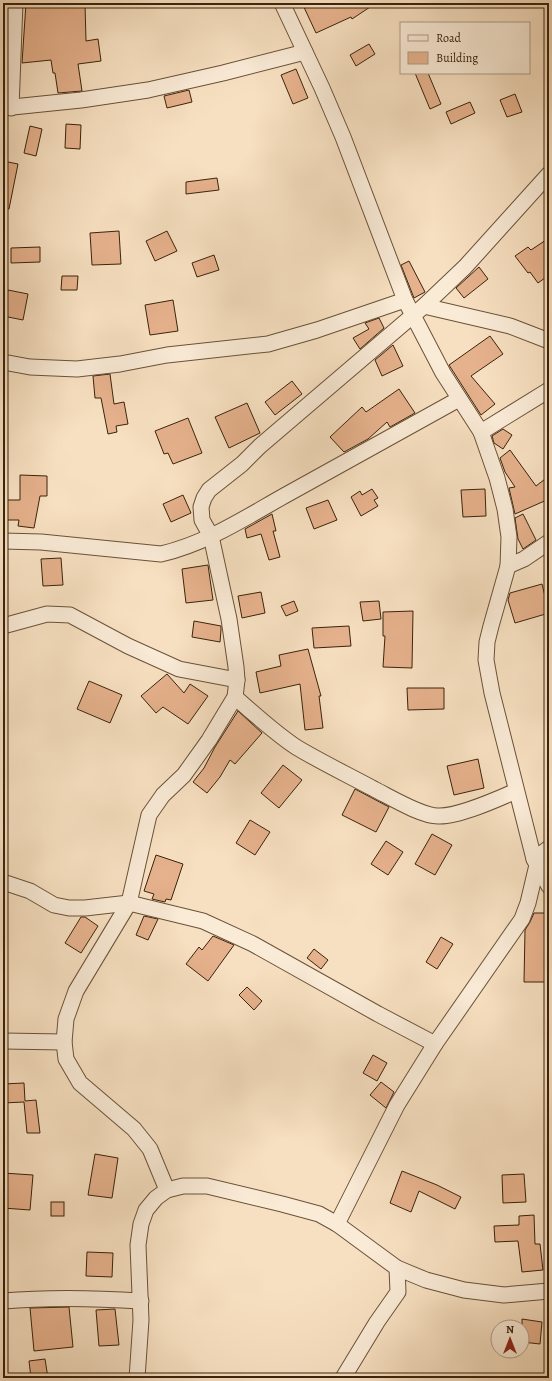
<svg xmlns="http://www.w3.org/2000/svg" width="552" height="1381" viewBox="0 0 552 1381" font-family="Alegreya,serif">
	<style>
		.building { fill: #e6b28d; stroke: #3a230b }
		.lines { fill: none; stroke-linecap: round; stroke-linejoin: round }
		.minor-casing { stroke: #695238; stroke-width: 17 }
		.minor { stroke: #faebd7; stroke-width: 15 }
	</style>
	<rect width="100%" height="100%" fill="#f7e0c1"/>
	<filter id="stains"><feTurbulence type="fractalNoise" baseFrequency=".005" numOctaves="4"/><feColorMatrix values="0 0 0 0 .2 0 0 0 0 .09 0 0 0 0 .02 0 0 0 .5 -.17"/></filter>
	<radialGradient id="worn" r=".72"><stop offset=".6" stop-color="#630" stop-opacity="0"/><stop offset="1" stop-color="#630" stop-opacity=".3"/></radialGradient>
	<g class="building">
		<path d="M26,3H59V4H85L86,41L98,39L101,61L78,64L82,91L58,93L55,73H53L51,60L22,63Z"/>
		<path d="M302,3H376L352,19L351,17L316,33Z"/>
		<path d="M369,44L375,54L356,66L350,55Z"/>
		<path d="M296,69L308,98L293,104L281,75Z"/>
		<path d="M415,73H428L441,104L430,109Z"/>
		<path d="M189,90L192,102L167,108L164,96Z"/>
		<path d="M515,94L522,112L507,117L500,100Z"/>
		<path d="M470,102L475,113L451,124L446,112Z"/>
		<path d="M66,124L81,125L80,149L65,148Z"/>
		<path d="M30,126L42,129L36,156L24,153Z"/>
		<path d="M3,161L18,164L9,209H3Z"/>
		<path d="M217,178L219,190L186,194V182Z"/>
		<path d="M119,231L121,264L92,265L90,233Z"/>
		<path d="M167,231L177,251L155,261L146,241Z"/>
		<path d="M549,238V275L538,283L530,272L528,273L515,256L528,247L531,250Z"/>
		<path d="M40,247V262L11,263V248Z"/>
		<path d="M214,255L219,270L197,277L192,263Z"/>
		<path d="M409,261L425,292L414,298L401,265Z"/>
		<path d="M479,267L488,279L464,298L456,288Z"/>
		<path d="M62,276H78L77,290H61Z"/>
		<path d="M8,290L28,294L23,320L3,316Z"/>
		<path d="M173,300L178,331L150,335L145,305Z"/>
		<path d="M379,318L384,328L360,349L353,338L369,329L365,323Z"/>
		<path d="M490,336L503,354L471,376L495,404L481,415L449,365Z"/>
		<path d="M393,345L403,366L382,376L375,360Z"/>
		<path d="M110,374L114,404L124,402L128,424L116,426L117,432L108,434L101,398H95L93,376Z"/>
		<path d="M292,381L302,394L275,415L265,402Z"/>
		<path d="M399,389L415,413L390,427L387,422L368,439L344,452L330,437L362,407L366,412Z"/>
		<path d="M247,403L260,433L229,448L215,417Z"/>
		<path d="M188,418L202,453L173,464L168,453L164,454L155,431Z"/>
		<path d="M503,429L512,435L503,449L494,443L492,436Z"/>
		<path d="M510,450L536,486L549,476V499L515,514L509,488L515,487L505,472L500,458Z"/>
		<path d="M20,475L47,476V496H40L34,528L18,526L19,520H3V500H20Z"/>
		<path d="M372,489L378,498L374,500L378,506L361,516L351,497L360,491L362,495Z"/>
		<path d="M485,489L486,516L463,517L461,490Z"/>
		<path d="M183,495L191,513L171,522L163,504Z"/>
		<path d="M328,500L337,520L314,529L306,508Z"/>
		<path d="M272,514L276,531H273L280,557L269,560L261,534L247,538L245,529Z"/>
		<path d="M523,514L536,540L523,549L518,539L515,518Z"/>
		<path d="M61,558L63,585L43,586L41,559Z"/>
		<path d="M208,565L213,600L186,603L182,569Z"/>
		<path d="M542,584L549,613L515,623L508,600L510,593Z"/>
		<path d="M261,592L265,613L242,618L238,596Z"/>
		<path d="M294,601L298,611L286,616L281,606Z"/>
		<path d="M379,601L381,619L363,621L360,602Z"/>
		<path d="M413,611L412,668L383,667L385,636H383V612Z"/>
		<path d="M194,621L221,626V630L220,642L192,637Z"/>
		<path d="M349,626L351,646L314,648L312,628Z"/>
		<path d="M308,649L321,696H319L323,728L305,730L300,684L260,693L256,672L281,666L279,655Z"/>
		<path d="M167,674L184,693L190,684L208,696L188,724L163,707L156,713L141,696Z"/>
		<path d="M89,681L122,695L110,723L77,709Z"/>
		<path d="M407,688H444V709L408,710Z"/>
		<path d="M238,711L262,733L235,764L230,760L220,777L207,793L193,782L204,768L215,747Z"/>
		<path d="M478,759L484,788L454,795L447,766Z"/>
		<path d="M283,765L302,780L279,808L261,793Z"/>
		<path d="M355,789L389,807L376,832L342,815Z"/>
		<path d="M250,820L270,832L255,855L236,843Z"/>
		<path d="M432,834L452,845L435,875L415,864Z"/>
		<path d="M386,841L403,852L388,875L371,864Z"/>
		<path d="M156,855L183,864L171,900L166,899L165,902L152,899L154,894L144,891Z"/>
		<path d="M534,913H549L547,982H524L525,930L530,922Z"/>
		<path d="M144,916L158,919L148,940L136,935Z"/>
		<path d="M81,917H85L98,926L81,953L65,943Z"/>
		<path d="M213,936L234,945L208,981L186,964L199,947L202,950Z"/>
		<path d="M441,937L453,944L437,969L426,962Z"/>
		<path d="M314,949L328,960L321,969L307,958Z"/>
		<path d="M247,987L262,1001L254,1010L239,995Z"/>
		<path d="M373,1055L387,1063L377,1081L363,1073Z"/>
		<path d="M381,1082L394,1092L386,1108L370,1095Z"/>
		<path d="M24,1083L25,1101L36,1100L40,1133H27L24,1102L3,1103V1084Z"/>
		<path d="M95,1154L118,1158L112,1198L88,1195Z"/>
		<path d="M402,1171L437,1185L461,1197L455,1209L419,1191L411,1212L390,1203Z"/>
		<path d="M3,1173L33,1175L30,1210L3,1208Z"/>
		<path d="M524,1174L526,1202L503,1203L502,1175Z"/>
		<rect x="51" y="1202" width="13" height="14"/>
		<path d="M534,1215L535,1244H540L543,1270L522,1272L518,1241L495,1242L494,1226L519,1225V1216Z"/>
		<path d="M87,1252L113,1253L112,1277L86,1276Z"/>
		<path d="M69,1307L73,1347L34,1351L30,1308Z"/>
		<path d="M115,1309L119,1345L99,1346L96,1310Z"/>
		<path d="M522,1319L542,1322L540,1344L522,1342Z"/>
		<path d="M45,1359L48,1378H31L29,1361Z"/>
	</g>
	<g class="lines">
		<defs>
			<g id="minor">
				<path d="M282,3L322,88L343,137L405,300L443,373L481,432L497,478L505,509L509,537L508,566L491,626L487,642L486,660L492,693L534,859L549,886"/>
				<path d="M3,108L81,100L148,90L223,73L305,52"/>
				<path d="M11,108L15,3"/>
				<path d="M424,306L510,326L549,341"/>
				<path d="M3,362L30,367L77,369L120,364L167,355L268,344L317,330L405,300"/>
				<path d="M481,432L549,390"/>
				<path d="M3,541L41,542L161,554C205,544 245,518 284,496C342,464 401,431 459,399"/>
				<path d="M508,566L524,559L549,542"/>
				<path d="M3,626L47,614L70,615L128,646L179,669L237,680"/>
				<path d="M235,697C254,714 275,733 296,747C321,762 348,775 374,789C390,797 421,816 438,816C458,817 498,799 516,791"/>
				<path d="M534,859L549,848"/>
				<path d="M3,882L30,891L54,905L69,908H85L129,903L203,921L253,944L378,1014L435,1044"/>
				<path d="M3,1041L64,1042"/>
				<path d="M167,1190L150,1149L134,1129L80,1083L66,1059L64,1042L66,1019L76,991L129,903L149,815L163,795L184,775L209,740L235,697L237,680L236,667L229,619L211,536L202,520L201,507L204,498L209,490L242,464L260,446L424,306L465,267L549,174"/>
				<path d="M337,1224L397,1105L435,1044L522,919L528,903L537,865"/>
				<path d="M3,1301C49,1297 95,1298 141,1301"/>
				<path d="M137,1378L141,1320L138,1245L141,1224L146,1210L156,1198L167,1190L183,1186H207L282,1204L319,1214L337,1224L397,1268L426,1280L464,1290L504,1295L549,1291"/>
				<path d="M343,1378L377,1322L398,1292L397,1268"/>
			</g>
		</defs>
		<use href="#minor" class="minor-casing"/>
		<use href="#minor" class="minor"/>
	</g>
	<rect width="552" height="1381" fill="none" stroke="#f7e0c1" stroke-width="16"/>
	<rect x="4" y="4" width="544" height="1373" fill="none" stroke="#3a230b" stroke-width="2"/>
	<rect x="8" y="8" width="536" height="1365" fill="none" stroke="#3a230b"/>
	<rect x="400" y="22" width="130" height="52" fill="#faebd7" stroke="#ad9b85"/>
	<rect x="408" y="35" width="20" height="6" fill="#faebd7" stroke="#ad9b85"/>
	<text x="436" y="42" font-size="12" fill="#3a230b">Road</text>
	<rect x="408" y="52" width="20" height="12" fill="#e6b28d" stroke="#ad9b85"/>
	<text x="436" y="62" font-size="12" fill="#3a230b">Building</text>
	<g transform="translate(510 1339)"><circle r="19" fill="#faebd7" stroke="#ad9b85"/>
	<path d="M0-3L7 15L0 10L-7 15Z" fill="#8f2418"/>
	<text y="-6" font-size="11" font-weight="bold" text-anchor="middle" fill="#3a230b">N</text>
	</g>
	<rect width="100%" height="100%" filter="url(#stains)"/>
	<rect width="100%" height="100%" fill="url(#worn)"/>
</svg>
